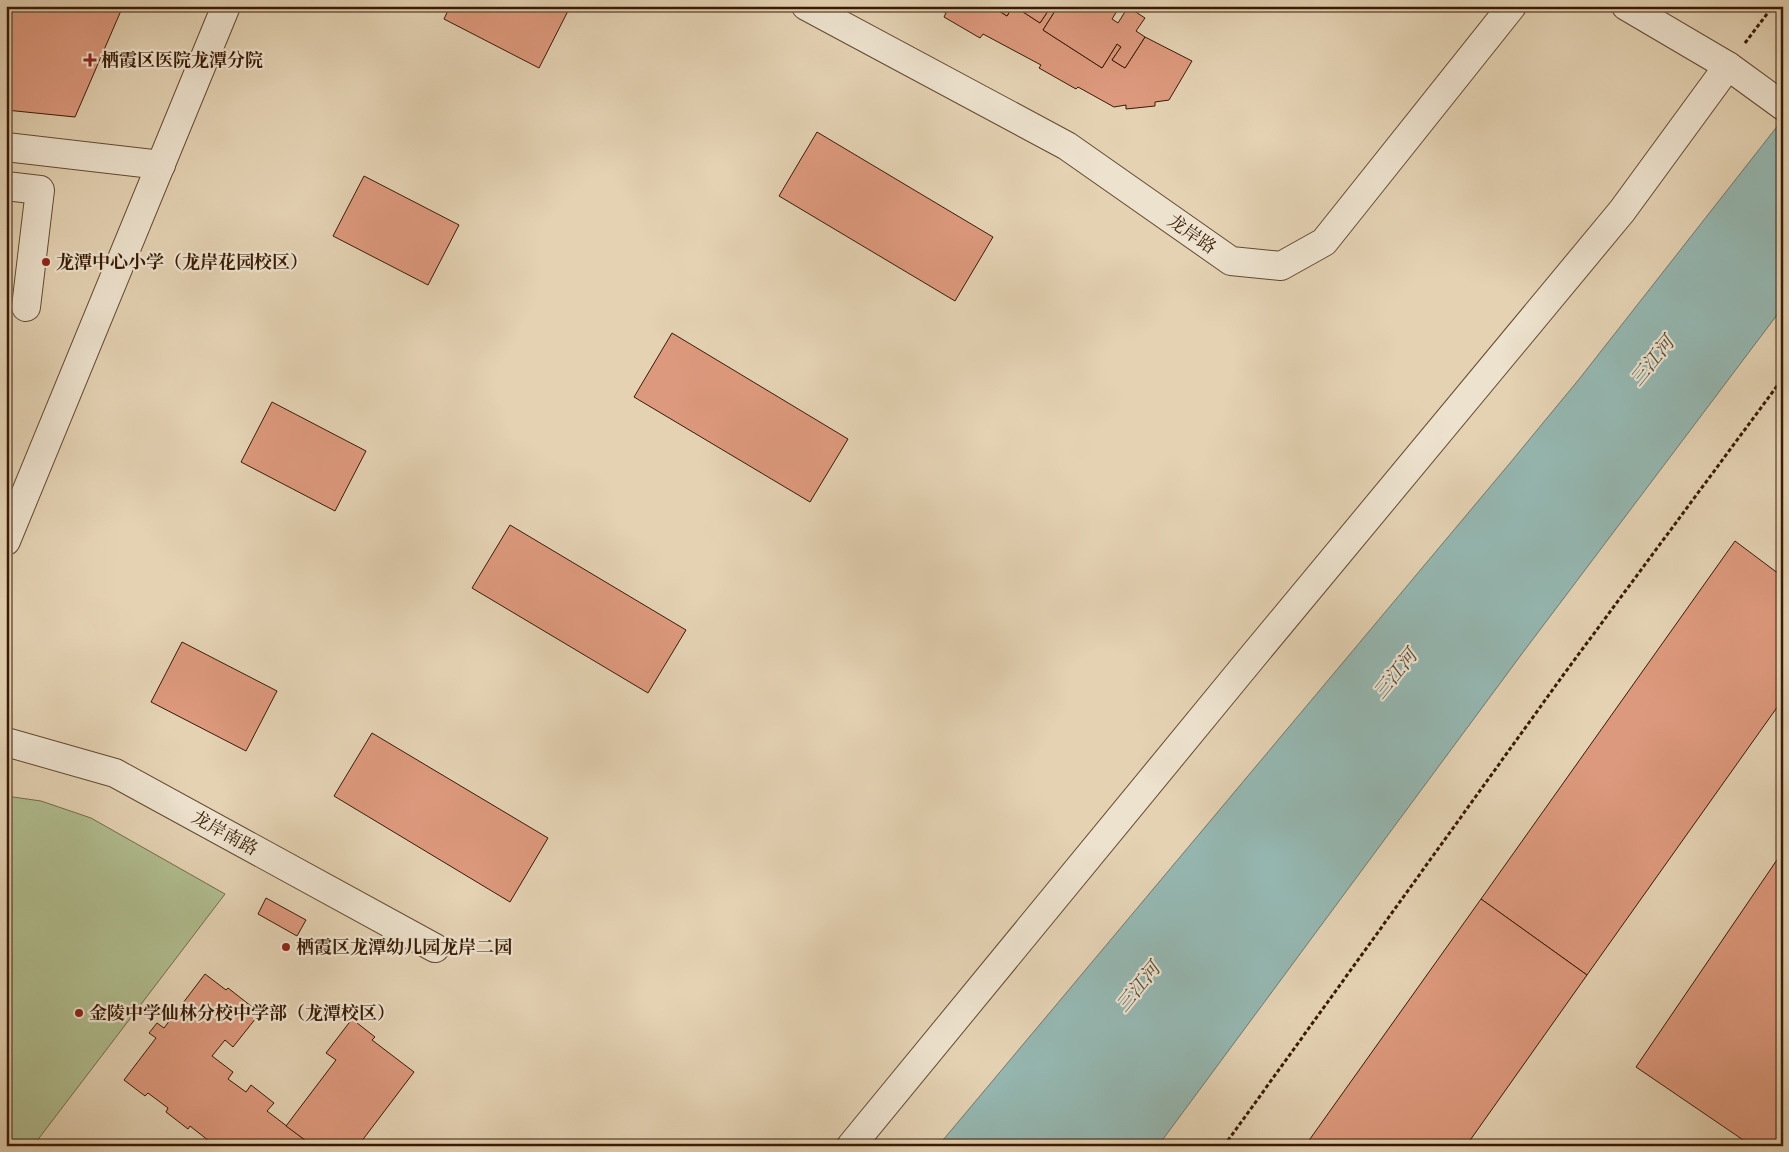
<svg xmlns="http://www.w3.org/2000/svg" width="1789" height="1152" viewBox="0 0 1789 1152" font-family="'Libre Caslon Text','Noto Serif SC',serif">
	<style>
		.green { fill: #b0bd8f; stroke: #746c4a }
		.water { fill: #95b7b1; stroke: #70796c }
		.building { fill: #dd997d; stroke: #381b04 }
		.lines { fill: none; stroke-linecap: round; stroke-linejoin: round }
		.minor-casing { stroke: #634930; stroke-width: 30 }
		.path { stroke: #381b04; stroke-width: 3; stroke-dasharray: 4 2.5; stroke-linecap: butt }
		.minor { stroke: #ede2ce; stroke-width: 28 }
		.poi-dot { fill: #8f2418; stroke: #ede2ce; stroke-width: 2 }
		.labels { text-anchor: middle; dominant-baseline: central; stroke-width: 4.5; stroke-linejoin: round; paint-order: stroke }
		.poi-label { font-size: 18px; font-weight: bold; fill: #381b04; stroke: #ede2ce; text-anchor: start }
		.street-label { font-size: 18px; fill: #381b04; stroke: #ede2ce }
		.water-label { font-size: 19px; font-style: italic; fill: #544a38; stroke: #ede2ce }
	</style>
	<rect width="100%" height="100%" fill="#e4d2b3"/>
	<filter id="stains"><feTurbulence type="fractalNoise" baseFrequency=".004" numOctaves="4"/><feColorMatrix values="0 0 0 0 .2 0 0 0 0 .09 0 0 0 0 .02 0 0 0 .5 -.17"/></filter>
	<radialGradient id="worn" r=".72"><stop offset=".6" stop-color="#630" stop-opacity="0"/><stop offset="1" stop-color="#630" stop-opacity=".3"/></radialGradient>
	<path class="green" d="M6,796L41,801L91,818L225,894L33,1146H6Z"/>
	<path class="water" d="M1783,119V307L1521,655L1158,1146H938L1510,463L1580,378Z"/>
	<g class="building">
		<path d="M6,6H123L75,117L6,110Z"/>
		<path d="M450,6H568L570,7L539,68L444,19Z"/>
		<path d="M933,6H991L1007,16L1013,6H1018L1017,8L1040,23L1050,8L1055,11L1043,30L1102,68L1117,44L1121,47L1112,60L1125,68L1145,37L1192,61L1169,100L1155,102V106L1126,109V105L1114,107L1078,87L1076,89L1039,68L1041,65L983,34L980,38L944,17L946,13Z"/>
		<path d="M991,6H1013L1007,16Z"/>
		<path d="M1018,6H1120L1112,19L1118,23L1128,7L1145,18L1136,31L1145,37L1125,68L1112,60L1121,47L1117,44L1102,68L1043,30L1055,11L1050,8L1040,23L1017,8Z"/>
		<path d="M817,132L993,237L955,301L779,196Z"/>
		<path d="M364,176L459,225L428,285L333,236Z"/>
		<path d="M6,197H12L6,257Z"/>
		<path d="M672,333L848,439L810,502L634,397Z"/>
		<path d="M272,402L366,451L335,511L241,462Z"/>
		<path d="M510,525L686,630L648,693L472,588Z"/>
		<path d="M1735,541L1783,577V699L1587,975L1481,899Z"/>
		<path d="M182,642L277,691L246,751L151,702Z"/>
		<path d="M372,733L548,838L510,902L334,796Z"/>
		<path d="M1783,851V1132L1773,1146H1752L1636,1067Z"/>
		<path d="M266,898L306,920L297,936L258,914Z"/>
		<path d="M1481,899L1587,975L1466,1146H1305Z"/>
		<path d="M205,974L226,990L228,988L260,1013L233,1047L225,1040L212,1056L233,1072L228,1079L246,1092L251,1085L274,1103L267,1111L313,1146H209L207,1144L209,1141L190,1126L188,1129L166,1112L168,1108L148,1093L145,1096L124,1080L156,1038L149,1033L157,1023L164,1028Z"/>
		<path d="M352,1019L375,1037L372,1040L414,1072L358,1146H313L286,1126L336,1060L326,1053Z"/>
	</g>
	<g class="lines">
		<defs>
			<g id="minor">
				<path d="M806,6L1067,146L1231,261L1281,266L1324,242L1512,6"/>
				<path d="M1626,6L1728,66L1783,106"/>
				<path d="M6,147L161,165"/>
				<path d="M6,186L40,190L26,307"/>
				<path d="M6,541L226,6"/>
				<path d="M6,742L115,773L435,948"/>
				<path d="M851,1146L1249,661L1622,211L1728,66"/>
			</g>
		</defs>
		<use href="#minor" class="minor-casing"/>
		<g class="path">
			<path d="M1745,43L1773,6"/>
			<path d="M1224,1146L1564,674L1783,378"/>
		</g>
		<use href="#minor" class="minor"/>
	</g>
	<g class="poi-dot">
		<path d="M87.5 52.5h5v5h5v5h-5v5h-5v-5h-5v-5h5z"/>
		<circle cx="46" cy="262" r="5"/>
		<circle cx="286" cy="947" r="5"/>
		<circle cx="79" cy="1013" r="5"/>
	</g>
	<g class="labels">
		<g class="poi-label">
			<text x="101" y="60">栖霞区医院龙潭分院</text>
			<text x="56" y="262">龙潭中心小学（龙岸花园校区）</text>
			<text x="296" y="947">栖霞区龙潭幼儿园龙岸二园</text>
			<text x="89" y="1013">金陵中学仙林分校中学部（龙潭校区）</text>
		</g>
		<g class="street-label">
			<text transform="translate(1192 234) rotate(35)">龙岸路</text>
			<text transform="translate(225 833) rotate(29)">龙岸南路</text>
		</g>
		<g class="water-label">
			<text transform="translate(1652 361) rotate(-51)">三江河</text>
			<text transform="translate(1395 674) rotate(-51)">三江河</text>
			<text transform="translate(1138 987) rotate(-51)">三江河</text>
		</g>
	</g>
	<rect width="1789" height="1152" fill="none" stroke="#e4d2b3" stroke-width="25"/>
	<rect x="8" y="8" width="1774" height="1137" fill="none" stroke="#381b04" stroke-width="2.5"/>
	<rect x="12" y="12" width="1764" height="1127" fill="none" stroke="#381b04"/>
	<rect width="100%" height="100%" filter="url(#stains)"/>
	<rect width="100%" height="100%" fill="url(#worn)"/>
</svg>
